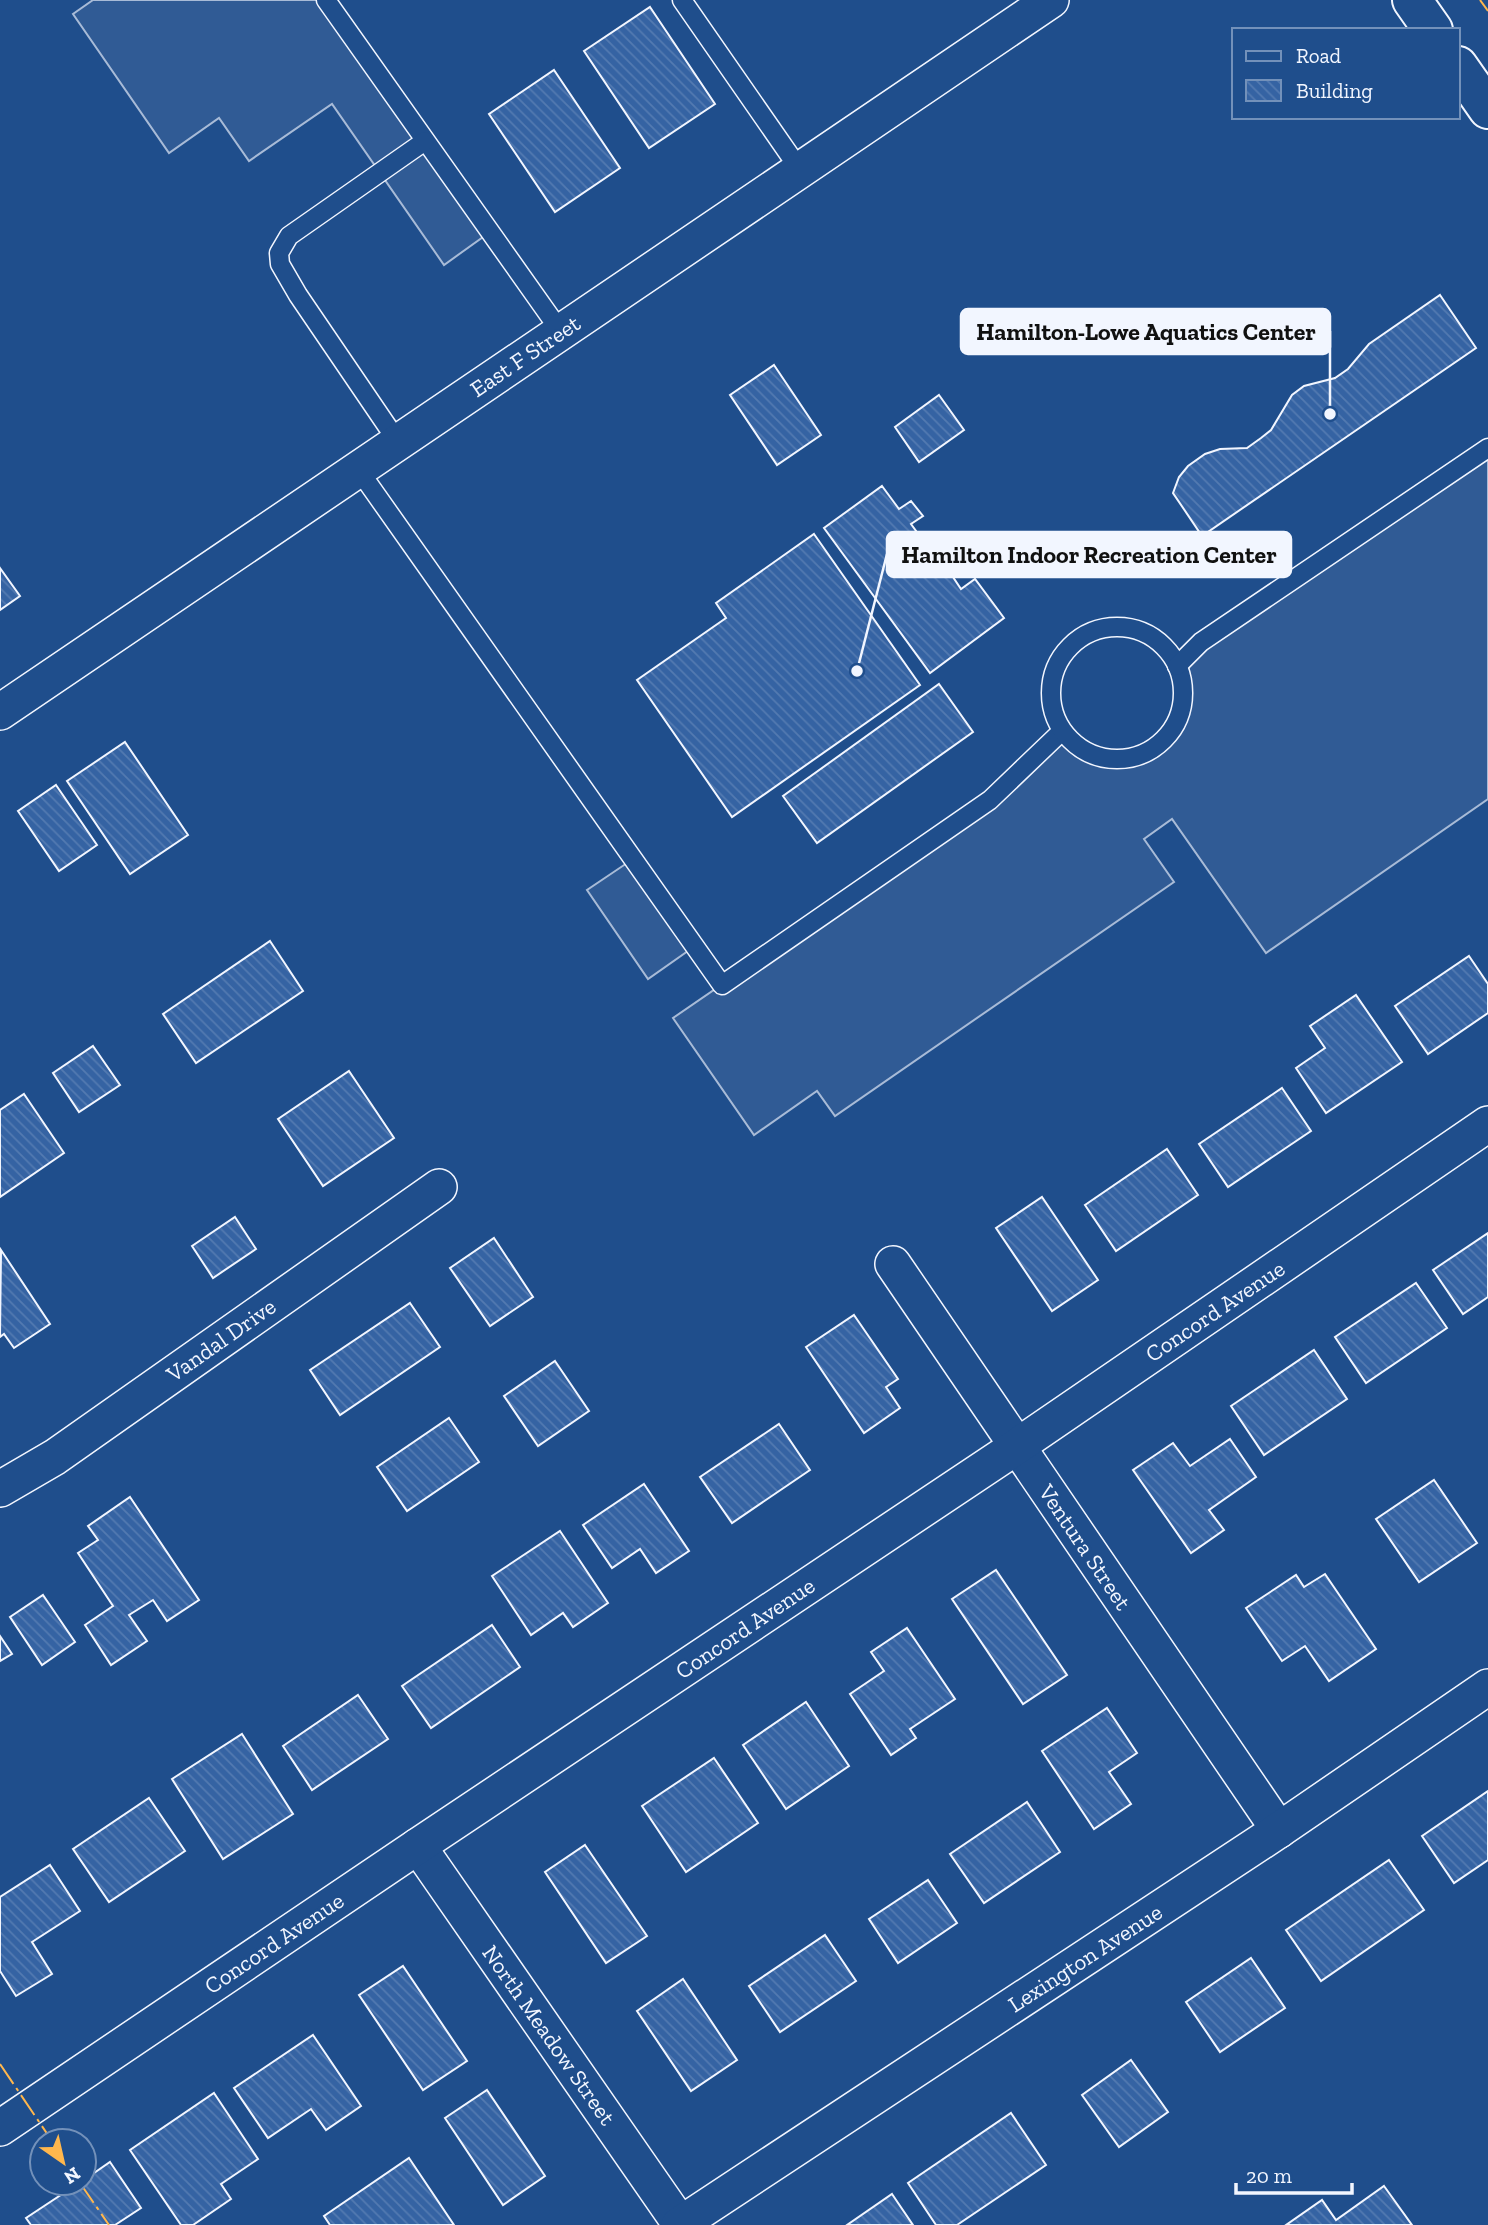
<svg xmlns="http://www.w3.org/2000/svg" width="1488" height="2225" viewBox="0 0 1488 2225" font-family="'Zilla Slab',serif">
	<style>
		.built { fill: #305b95; stroke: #a8bbd7; stroke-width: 2 }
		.building { fill: url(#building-back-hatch); stroke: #f2f6ff; stroke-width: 2 }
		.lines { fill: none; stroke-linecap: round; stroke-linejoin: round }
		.service-casing { stroke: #f2f6ff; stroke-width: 21 }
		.minor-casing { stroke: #f2f6ff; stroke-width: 38 }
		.tertiary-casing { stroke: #f2f6ff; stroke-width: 42 }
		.service { stroke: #1f4e8c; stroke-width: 18 }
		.minor { stroke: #1f4e8c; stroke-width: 35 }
		.tertiary { stroke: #1f4e8c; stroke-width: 38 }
		.power { stroke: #ffb74d; stroke-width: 2; stroke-dasharray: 24 5 3.5 5; stroke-linecap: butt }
		.labels { text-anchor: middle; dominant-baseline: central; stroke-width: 5; stroke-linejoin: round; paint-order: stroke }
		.street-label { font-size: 23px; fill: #f2f6ff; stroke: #1f4e8c }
		.leader { fill: none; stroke: #f2f6ff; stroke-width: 2.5 }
		.callout-dot { fill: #f2f6ff; stroke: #1f4e8c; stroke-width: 2.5 }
		.callout { fill: #f2f6ff; stroke: #f2f6ff; stroke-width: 2.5 }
		.callout-label { font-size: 24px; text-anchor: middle; font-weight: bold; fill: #111 }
	</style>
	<defs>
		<pattern id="building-back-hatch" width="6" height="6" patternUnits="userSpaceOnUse" patternTransform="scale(1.75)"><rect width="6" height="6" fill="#3563a3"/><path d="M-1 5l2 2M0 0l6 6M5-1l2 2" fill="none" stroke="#537ab1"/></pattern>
	</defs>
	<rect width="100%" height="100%" fill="#1f4e8c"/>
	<g class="built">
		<path d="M93,0H326L490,232L444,265L332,104L249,161L219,118L169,153L73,14Z"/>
		<path d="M1488,448V799L1266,953L1172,819L1144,839L1174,882L835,1116L817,1091L754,1135L673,1018L990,800L1062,731L1077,746L1097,757L1118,760L1139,756L1158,745L1173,728L1181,709L1183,687L1177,666Z"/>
		<path d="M633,859L695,946L648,979L587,890Z"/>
	</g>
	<g class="building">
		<path d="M650,7L715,104L649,148L584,51Z"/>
		<path d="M554,70L620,168L555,212L489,114Z"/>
		<path d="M1440,295L1476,348L1202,536L1173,493L1179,477L1188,466L1205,454L1220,449L1247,448L1261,438L1271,430L1292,395L1304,386L1335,378L1348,369L1369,344Z"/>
		<path d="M774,365L821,435L777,465L730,395Z"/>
		<path d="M939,395L964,430L919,462L895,427Z"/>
		<path d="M882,486L899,509L911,501L923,516L911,524L933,554L947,543L959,559L947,568L961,589L975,579L1004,618L930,673L824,528Z"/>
		<path d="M814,534L920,685L732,817L637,680L726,618L716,603Z"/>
		<path d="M0,568L20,596L0,610Z"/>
		<path d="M939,684L973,732L817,843L783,796Z"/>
		<path d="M125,742L188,835L130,874L67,781Z"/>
		<path d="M56,785L97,845L59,871L18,811Z"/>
		<path d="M270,941L303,991L196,1063L163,1014Z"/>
		<path d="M1469,956L1488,984V1013L1428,1054L1395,1006Z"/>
		<path d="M1356,995L1402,1062L1326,1113L1296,1068L1325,1048L1310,1026Z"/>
		<path d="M93,1046L120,1085L79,1112L53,1073Z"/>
		<path d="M349,1071L394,1138L323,1186L278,1119Z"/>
		<path d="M1282,1088L1311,1131L1228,1187L1199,1144Z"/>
		<path d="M24,1094L64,1153L0,1197V1110Z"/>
		<path d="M1167,1149L1198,1195L1116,1251L1085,1205Z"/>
		<path d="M1042,1197L1098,1280L1052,1311L996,1228Z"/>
		<path d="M235,1217L256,1249L213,1278L192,1246Z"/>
		<path d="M1488,1233V1297L1463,1314L1433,1270Z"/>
		<path d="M494,1238L533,1297L490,1326L450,1268Z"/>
		<path d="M1,1250L50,1324L14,1348L4,1334L0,1337Z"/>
		<path d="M1416,1283L1447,1328L1366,1383L1335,1337Z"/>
		<path d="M410,1303L440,1347L340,1415L310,1370Z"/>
		<path d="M854,1315L898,1379L886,1387L900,1408L864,1433L806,1347Z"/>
		<path d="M1314,1350L1347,1399L1264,1455L1231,1406Z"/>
		<path d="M555,1361L589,1411L538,1446L504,1396Z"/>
		<path d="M449,1418L479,1462L407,1511L377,1467Z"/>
		<path d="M779,1424L810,1470L732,1523L700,1477Z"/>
		<path d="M1230,1439L1256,1477L1209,1510L1224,1530L1191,1553L1133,1470L1173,1443L1190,1466Z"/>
		<path d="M1434,1480L1477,1543L1419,1582L1376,1519Z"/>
		<path d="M644,1484L689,1551L656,1573L640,1549L612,1568L583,1525Z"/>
		<path d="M130,1497L199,1600L167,1621L153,1600L129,1615L147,1641L111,1665L85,1625L113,1606L78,1553L98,1540L88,1526Z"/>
		<path d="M560,1531L608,1603L573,1627L563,1613L531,1635L492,1576Z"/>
		<path d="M996,1570L1067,1675L1023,1704L952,1599Z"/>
		<path d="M1325,1574L1376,1649L1329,1681L1305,1646L1282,1661L1246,1608L1296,1575L1304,1587Z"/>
		<path d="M43,1595L75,1642L42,1665L10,1617Z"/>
		<path d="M492,1625L520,1667L431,1728L402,1686Z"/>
		<path d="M907,1628L955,1699L910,1729L916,1738L891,1755L850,1694L884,1671L871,1652Z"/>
		<path d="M0,1636L12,1654L0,1661Z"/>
		<path d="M358,1695L388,1739L312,1790L283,1746Z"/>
		<path d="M806,1702L849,1766L786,1809L743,1745Z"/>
		<path d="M1107,1708L1137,1753L1109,1772L1131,1804L1094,1829L1042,1751Z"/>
		<path d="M242,1734L293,1814L223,1859L172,1779Z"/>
		<path d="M714,1758L758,1823L686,1872L642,1806Z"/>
		<path d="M1488,1791V1860L1454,1883L1422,1836Z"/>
		<path d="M149,1798L185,1851L109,1902L73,1849Z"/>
		<path d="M1027,1802L1060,1852L984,1903L950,1854Z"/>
		<path d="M585,1845L647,1936L606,1963L545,1872Z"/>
		<path d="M1389,1860L1424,1910L1321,1981L1286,1930Z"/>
		<path d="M50,1865L80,1911L32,1942L52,1974L16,1996L0,1971V1897Z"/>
		<path d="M928,1880L957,1923L898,1963L869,1919Z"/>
		<path d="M825,1935L856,1981L780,2032L749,1986Z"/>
		<path d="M1251,1958L1285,2008L1220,2052L1186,2002Z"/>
		<path d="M403,1966L467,2061L423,2090L359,1995Z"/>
		<path d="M683,1979L737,2060L691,2091L637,2011Z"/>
		<path d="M313,2035L361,2106L326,2130L311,2109L268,2138L234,2088Z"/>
		<path d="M1131,2060L1168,2112L1119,2147L1082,2095Z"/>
		<path d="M487,2090L545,2176L503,2205L445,2118Z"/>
		<path d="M214,2093L258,2159L221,2184L231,2199L193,2225H181L130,2150Z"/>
		<path d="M1011,2113L1046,2165L957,2225H936L908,2183Z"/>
		<path d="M409,2158L454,2225H330L324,2216Z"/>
		<path d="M110,2162L141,2208L115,2225H31L26,2218L79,2183H84V2180Z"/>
		<path d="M1384,2186L1412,2225H1286L1322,2200L1336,2220Z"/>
		<path d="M892,2194L913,2225H847Z"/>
	</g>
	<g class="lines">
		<defs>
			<g id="service">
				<path d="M326,0L561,332"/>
				<path d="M682,0L800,170"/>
				<path d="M398,442L298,295L280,264L279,253L289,236L425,141"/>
				<path d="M358,469L722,985L990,800L1062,731"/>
				<circle cx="1117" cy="693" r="66"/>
				<path d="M1177,666L1201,642L1488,448"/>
			</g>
			<g id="minor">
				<path d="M0,712L1051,0"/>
				<path d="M893,1264L1279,1830"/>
				<path d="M0,1489L55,1457L439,1187"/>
				<path d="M418,1846L681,2225"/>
				<path d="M0,2128L418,1846L1016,1447L1488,1124"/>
				<path d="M679,2225L1279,1830L1488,1687"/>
			</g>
			<g id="tertiary">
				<path d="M1412,0L1433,30"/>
				<path d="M1458,66L1488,109"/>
			</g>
		</defs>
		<use href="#service" class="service-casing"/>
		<use href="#minor" class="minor-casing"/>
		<use href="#tertiary" class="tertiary-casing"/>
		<use href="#service" class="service"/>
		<use href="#minor" class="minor"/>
		<use href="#tertiary" class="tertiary"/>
		<g class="power">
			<path d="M1480,0L1488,11"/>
			<path d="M0,2064L52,2141"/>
			<path d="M80,2183L109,2225"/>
		</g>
	</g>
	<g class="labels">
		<g class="street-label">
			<text transform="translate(525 356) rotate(-34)">East F Street</text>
			<text transform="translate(1215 1311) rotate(-34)">Concord Avenue</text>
			<text transform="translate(221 1340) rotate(-35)">Vandal Drive</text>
			<text transform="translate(1085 1547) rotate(56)">Ventura Street</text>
			<text transform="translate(745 1628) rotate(-34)">Concord Avenue</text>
			<text transform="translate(274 1943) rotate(-34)">Concord Avenue</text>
			<text transform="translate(1085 1958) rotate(-33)">Lexington Avenue</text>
			<text transform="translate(549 2035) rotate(55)">North Meadow Street</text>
		</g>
	</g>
	<path class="leader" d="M1330 414L1330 331M857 671L887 554"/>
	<g class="callout-dot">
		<circle cx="1330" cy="414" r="7"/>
		<circle cx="857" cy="671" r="7"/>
	</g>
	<g class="callout">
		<rect x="961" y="309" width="369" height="45" rx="7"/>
		<rect x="887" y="532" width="404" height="45" rx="7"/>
	</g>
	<g class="callout-label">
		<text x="1146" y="340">Hamilton-Lowe Aquatics Center</text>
		<text x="1089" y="563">Hamilton Indoor Recreation Center</text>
	</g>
	<rect x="1232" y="28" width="228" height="91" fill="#1f4e8c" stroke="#7391ba" stroke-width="2"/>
	<rect x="1246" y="51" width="35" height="10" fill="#1f4e8c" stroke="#7391ba" stroke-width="2"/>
	<text x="1296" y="63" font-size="21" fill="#f2f6ff">Road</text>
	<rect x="1246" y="80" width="35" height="21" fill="url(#building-back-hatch)" stroke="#7391ba" stroke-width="2"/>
	<text x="1296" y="98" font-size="21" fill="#f2f6ff">Building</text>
	<g transform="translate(63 2162) rotate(146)"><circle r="33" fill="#1f4e8c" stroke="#7391ba" stroke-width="2"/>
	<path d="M0-5L12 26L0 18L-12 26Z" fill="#ffb74d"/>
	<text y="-10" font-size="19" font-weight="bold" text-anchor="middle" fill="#f2f6ff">N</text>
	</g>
	<path d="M1236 2183v10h116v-10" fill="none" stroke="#f2f6ff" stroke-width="3.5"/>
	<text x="1246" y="2183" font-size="21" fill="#f2f6ff" stroke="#1f4e8c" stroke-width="5" paint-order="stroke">20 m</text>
</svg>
